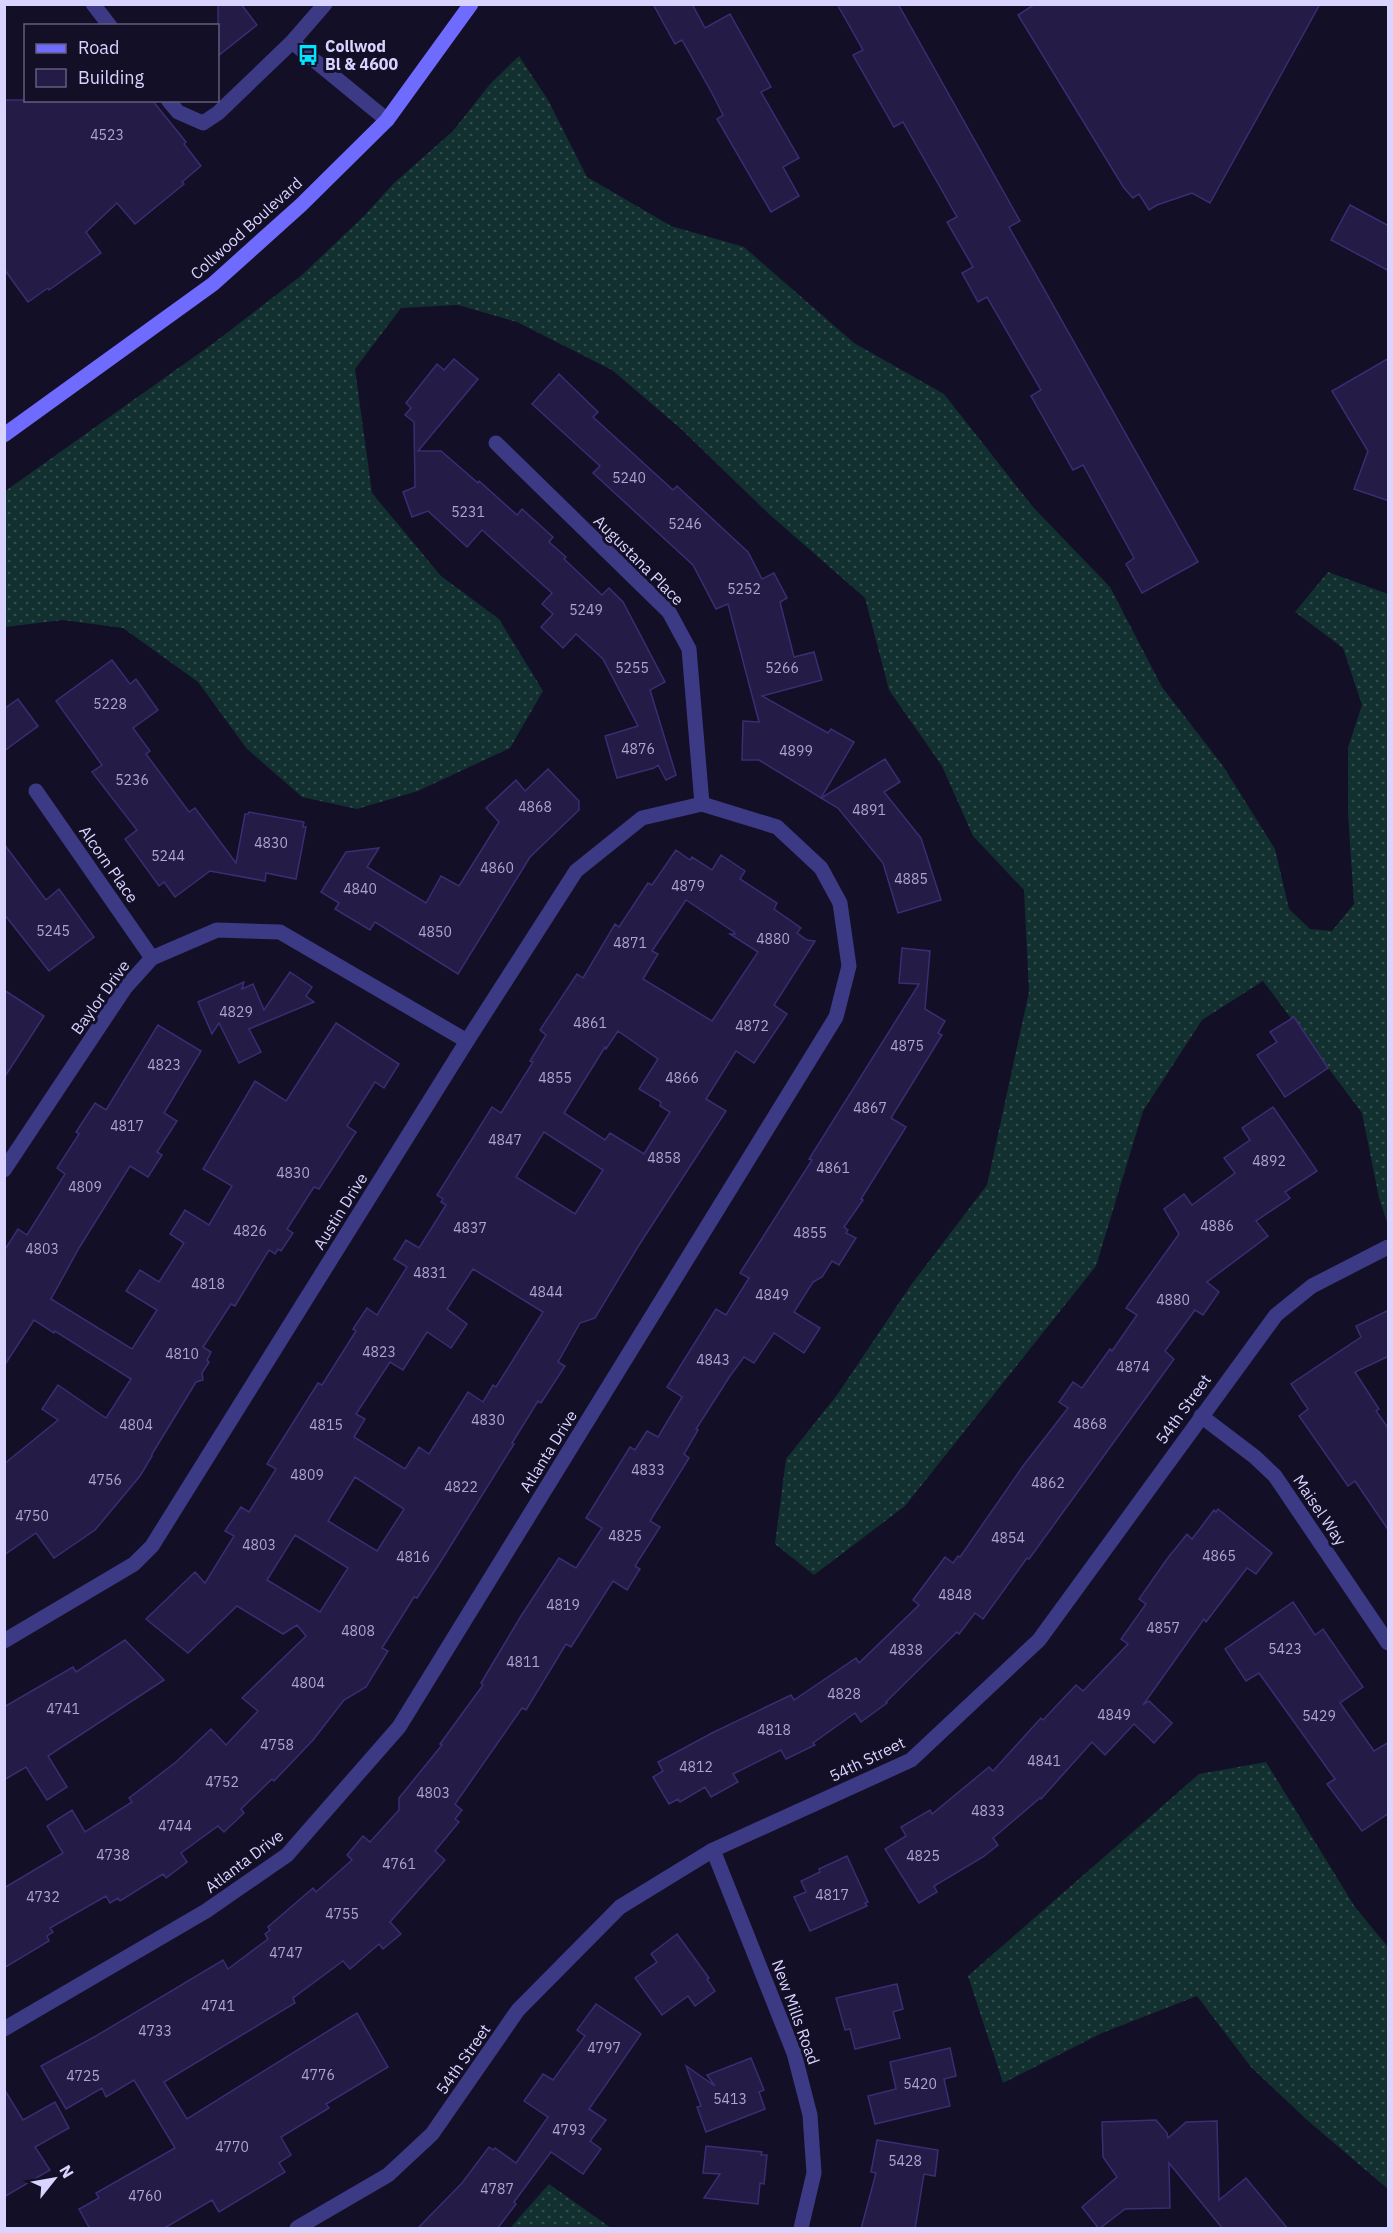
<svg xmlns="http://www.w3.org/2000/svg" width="1393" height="2233" viewBox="0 0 1393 2233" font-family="'IBM Plex Sans',sans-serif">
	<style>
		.grass { fill: url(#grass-dots) }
		.building { fill: #241b47; stroke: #3b2d73; stroke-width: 1.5; fill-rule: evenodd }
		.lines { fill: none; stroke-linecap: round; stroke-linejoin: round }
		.minor { stroke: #3d3a85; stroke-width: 15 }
		.tertiary { stroke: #3d3a85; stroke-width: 15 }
		.secondary { stroke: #6f6bff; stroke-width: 15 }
		.labels { text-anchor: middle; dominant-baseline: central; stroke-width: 6; stroke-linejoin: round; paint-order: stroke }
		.number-label { font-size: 14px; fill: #aca6d1 }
		.poi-label { font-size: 16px; font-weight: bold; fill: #d9d4ff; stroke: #130f26; text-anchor: start }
		.street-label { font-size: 16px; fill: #d9d4ff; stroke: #130f26 }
	</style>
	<defs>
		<pattern id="grass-dots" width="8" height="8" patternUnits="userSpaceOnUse" patternTransform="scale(1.5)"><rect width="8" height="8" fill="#12302f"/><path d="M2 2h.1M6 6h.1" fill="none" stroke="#344d4e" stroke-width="1.8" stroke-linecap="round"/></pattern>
	</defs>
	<rect width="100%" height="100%" fill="#130f26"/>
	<g class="grass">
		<path d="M519,56L548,100L587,177L671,226L744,247L854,343L944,394L1033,507L1110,587L1162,687L1223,766L1275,849L1289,909L1310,929L1332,931L1354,904L1348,813V748L1362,705L1343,648L1295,612L1328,572L1388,594V1225L1379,1198L1362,1113L1263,981L1202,1020L1143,1111L1096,1266L905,1506L814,1575L775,1544L786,1459L837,1395L911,1285L987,1185L1029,992L1024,890L973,836L942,766L889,690L865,598L769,514L680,428L612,370L517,322L458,305L401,308L355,369L372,493L441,576L499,619L543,691L510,748L418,791L357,809L302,797L247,749L198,682L123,628L63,620L5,627L4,492L215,342L302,275L364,216L393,184L453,131L490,84Z"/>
		<path d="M1266,1762L1355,1907L1388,1947V2189L1307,2120L1251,2067L1197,1996L1102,2033L1003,2083L968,1976L1199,1774Z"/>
		<path d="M549,2184L611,2228H510Z"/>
	</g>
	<g class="building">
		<path d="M218,4H241L257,25L218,56Z"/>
		<path d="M653,4H692L705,28L730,14L771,87L761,92L799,158L783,167L799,196L771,212L717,119L723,115L713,95L682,40L675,44Z"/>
		<path d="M837,4H898L1020,221L1009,227L1198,562L1142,593L1126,564L1134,558L1083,465L1073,470L1031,396L1041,390L987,297L978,302L962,273L973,267L947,222L957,217L903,122L894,127L853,55L863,50Z"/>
		<path d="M1035,4H1320L1210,203L1192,193L1157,205L1149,210L1139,194L1133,198L1124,188L1018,15Z"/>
		<path d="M4,100H152L186,142L184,144L201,166L182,182L184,184L135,224L117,203L86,232L101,253L49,290L48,288L28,302L4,269Z"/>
		<path d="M1350,205L1389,226V271L1331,240Z"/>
		<path d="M1389,358V501L1354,489L1368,451L1332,391Z"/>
		<path d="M454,359L478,379L418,451H441L478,483L479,481L517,515L522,509L553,537L549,542L566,557L564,559L602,595L609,588L623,602L665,682L650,690L676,775L666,780L658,765L654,768L617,778L605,736L638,726L603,659L576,634L563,648L541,627L553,614L542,604L552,593L482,530L467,547L428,511L412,517L403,492L415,487L414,422L405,415L411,408L406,403L437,364L444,370Z"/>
		<path d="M559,374L598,412L593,417L673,490L677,486L748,552L762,579L774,573L787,598L780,602L794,657L814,652L822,680L762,696L828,733L831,729L854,742L821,798L759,760H742L743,721L759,722L728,604L716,609L693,565L593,473L600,466L532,404Z"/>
		<path d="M112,660L130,684L136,679L158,710L133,728L150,751L146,754L189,812L195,808L236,863L245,814H248L249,812L304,822L303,827H306L296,879L266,873L265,881L210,871L175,897L164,882L159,886L125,839L137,830L92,772L102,765L56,701Z"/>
		<path d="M18,699L38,726L4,751V709Z"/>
		<path d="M885,759L900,782L884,792L921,838L941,900L898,913L883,863L838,808L821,798Z"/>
		<path d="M548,769L579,801V810L530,857L458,974L375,922L370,930L335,909L339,903L321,892L346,852L379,848L367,867L426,903L441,876L459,886L499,822L486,808L516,780L525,791Z"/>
		<path d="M4,844L46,900L59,889L94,937L49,971L4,914Z"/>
		<path d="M676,850L690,860L692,857L712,870L721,855L745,871L740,879L777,903L774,909L801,928L797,933L807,940L815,941L774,1005L787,1014L754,1063L736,1051L706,1099L726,1111L639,1245L595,1318L580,1323L558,1362L565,1366L541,1403L538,1401L512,1443L514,1444L441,1561L417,1598L414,1597L382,1648L388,1651L366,1687L344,1700L313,1740L274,1781L272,1779L241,1809L244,1813L224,1832L218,1826L181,1853L187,1862L166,1878L163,1874L120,1901L118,1898L110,1903L106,1896L50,1928L53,1932L47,1936L49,1941L4,1968V1888L63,1853L47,1826L72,1810L85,1832L132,1802L129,1798L176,1762L211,1729L226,1745L258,1711L242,1698L306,1636L297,1625L283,1634L237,1606L188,1653L146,1619L195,1572L205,1583L234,1536L225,1531L241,1507L249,1512L276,1469L267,1464L318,1383L322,1385L356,1331L353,1329L367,1308L377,1315L407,1267L394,1259L406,1240L419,1248L446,1205L441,1202L443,1199L437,1195L492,1107L501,1113L533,1062L530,1061L546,1035L540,1030L577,974L583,978L615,924L619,927L648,883L652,885ZM686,900L734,932L735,934H730L758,952L712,1021L643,979L658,954L652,951ZM618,1031L658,1059L639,1089L661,1102L660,1106L670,1112L644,1154L610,1133L605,1140L564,1113L605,1047L606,1049ZM544,1132L603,1170L575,1214L516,1177ZM473,1269L543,1312L496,1387L493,1385L483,1402L468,1392L429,1454L419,1447L405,1469L354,1437L365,1419L356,1414L390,1362L403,1370L427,1332L451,1348L467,1324L447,1309ZM355,1477L404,1509L377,1551L328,1521ZM295,1535L348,1568L320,1612L267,1580Z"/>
		<path d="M902,948L930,951L925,1009L945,1021L938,1033L942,1035L891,1118L906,1127L861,1199L863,1200L844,1227L848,1230L846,1233L856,1238L839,1265L832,1261L822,1277L813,1282L794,1312L820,1328L804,1353L774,1333L754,1363L744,1357L730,1376L696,1429L698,1430L684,1454L689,1458L650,1521L660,1527L635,1566L640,1569L627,1590L613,1581L571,1647L566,1644L526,1710L522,1708L455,1804L462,1810L455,1819L459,1822L435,1851L445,1860L390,1922L401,1934L383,1949L379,1944L350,1969L343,1961L293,1998L295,2003L164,2082L187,2119L357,2013L388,2067L326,2104L329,2108L281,2137L291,2155L279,2163L285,2172L219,2212L212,2200L163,2229H90L79,2209L99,2198L96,2193L175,2148L134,2080L106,2097L102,2088L66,2109L41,2066L96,2036L223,1960L228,1969L268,1939L265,1934L270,1930L268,1927L313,1888L316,1892L352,1860L347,1855L363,1836L370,1842L399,1810V1798L442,1745L440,1744L483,1685L481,1683L521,1616L559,1558L576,1568L602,1528L586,1518L630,1447L635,1450L647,1431L658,1437L682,1397L667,1387L716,1309L726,1315L749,1278L740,1273L812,1160L809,1159L919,984L899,983Z"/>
		<path d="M290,972L312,987L306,996L314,1002L249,1029L261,1052L239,1063L219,1023L212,1034L198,1002L244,982L242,989L253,984L264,1010Z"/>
		<path d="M4,990L44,1016L4,1078Z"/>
		<path d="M1294,1017L1328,1068L1285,1097L1257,1055L1277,1042L1270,1032Z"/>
		<path d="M336,1023L399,1064L384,1088L375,1082L347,1126L356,1132L319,1189L314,1187L287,1229L293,1233L281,1251L278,1249L275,1254L269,1250L235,1306L231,1304L203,1347L211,1352L207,1360L209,1362L202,1373L203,1380L196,1382L152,1454V1456L140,1476L95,1530L54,1558L36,1533L4,1555V1464L58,1420L42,1409L58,1385L106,1418L131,1379L55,1331L54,1333L34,1320L4,1366V1251L18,1229L27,1235L65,1174L57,1168L79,1134L76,1132L95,1103L106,1110L158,1025L201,1051L164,1113L177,1121L157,1152L162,1155L148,1177L130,1166L79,1248L51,1299L132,1349L157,1310L126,1291L140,1270L159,1282L184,1243L170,1234L185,1210L209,1225L232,1186L203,1169L255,1081L286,1101Z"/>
		<path d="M1273,1107L1317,1171L1285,1192L1290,1198L1256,1221L1268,1236L1207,1282L1219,1292L1203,1315L1195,1310L1165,1351L1174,1359L1029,1559L1027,1558L983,1619L975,1613L959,1634L957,1632L886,1702L887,1703L861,1722L855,1713L813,1743L815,1745L786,1759L781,1750L733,1774L738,1782L711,1797L705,1787L680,1802L678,1799L669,1804L653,1777L663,1771L658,1762L712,1733L791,1695L794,1700L856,1658L859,1663L919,1605L913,1600L945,1557L953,1563L958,1556L960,1557L1023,1466L1068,1408L1059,1402L1073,1382L1082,1388L1110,1349L1112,1351L1137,1315L1126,1308L1179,1234L1164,1209L1184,1194L1192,1205L1235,1173L1224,1158L1250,1140L1242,1128Z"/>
		<path d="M1389,1310V1356L1355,1372L1379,1409L1376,1411L1389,1429V1531L1355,1481L1348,1486L1299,1416L1308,1409L1291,1384L1361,1337L1356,1326Z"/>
		<path d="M1218,1509L1272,1553L1256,1574L1247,1568L1206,1622L1204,1619L1143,1705L1149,1701L1172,1723L1154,1743L1134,1724L1105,1755L1092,1742L1041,1799L1040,1798L993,1838L998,1845L983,1857L934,1886L937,1892L919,1903L885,1849L906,1836L901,1827L930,1810L932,1814L989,1767L993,1771L1041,1718L1043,1720L1076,1685L1083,1691L1128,1644L1121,1639L1146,1604L1139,1599L1167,1559L1187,1534L1192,1539L1214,1510L1216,1512Z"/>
		<path d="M1293,1602L1315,1635L1323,1629L1363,1687L1340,1703L1374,1751L1389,1742V1813L1362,1831L1327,1784L1335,1779L1259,1673L1246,1681L1225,1649Z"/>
		<path d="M125,1640L164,1680L48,1756L67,1787L47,1800L26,1767L4,1780V1707L73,1667L76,1672Z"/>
		<path d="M847,1856L868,1902L865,1903L867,1906L810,1931L794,1897L806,1892L801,1881L820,1872L819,1869Z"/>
		<path d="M677,1934L709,1978L707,1979L715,1991L695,2006L688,1996L662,2015L635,1978L657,1962L651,1954Z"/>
		<path d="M897,1984L903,2009L893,2012L900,2038L855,2049L850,2029L845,2030L836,1998Z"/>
		<path d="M596,2004L641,2034L589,2109L606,2120L590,2141L601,2149L583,2174L551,2152L514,2202L516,2204L497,2229H417L462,2183L489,2147L493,2150L495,2148L516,2163L548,2117L524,2101L543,2074L553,2080L585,2036L577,2030Z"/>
		<path d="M950,2048L956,2076L944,2079L950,2106L875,2124L868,2096L896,2089L890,2062Z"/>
		<path d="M751,2058L764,2090L759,2092L765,2109L706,2132L697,2107L701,2106L686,2066L715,2086L707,2075Z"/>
		<path d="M4,2089L23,2120L55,2102L69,2128L35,2147L50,2170L4,2197Z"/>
		<path d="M1156,2120L1167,2133L1168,2138L1186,2122L1217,2121L1219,2200L1246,2178L1288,2229H1223L1169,2163L1170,2208L1125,2209L1099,2229L1082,2207L1117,2177L1103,2157L1102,2122Z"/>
		<path d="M877,2140L938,2150L935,2176L924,2174L915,2229H861L876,2173L871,2172Z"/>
		<path d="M706,2146L762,2152L761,2155H767L764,2184L760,2183L758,2204L704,2198L720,2174L703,2173Z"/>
	</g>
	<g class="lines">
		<g class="minor">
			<path d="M93,4L110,26"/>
			<path d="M292,42L387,120"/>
			<path d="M168,100L178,112L203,123L218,113L292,42L325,4"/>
			<path d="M496,443L669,612L689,649L702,804"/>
			<path d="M36,791L152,958"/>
			<path d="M4,1170L125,988L152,958L217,930L280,932L467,1041"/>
			<path d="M1201,1416L1255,1457L1275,1476L1388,1643"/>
			<path d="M4,1641L134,1564L152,1546L467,1041L576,871L642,818L702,804"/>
			<path d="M713,1850L794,2053L810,2115L814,2173L801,2228"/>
			<path d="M4,2029L206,1911L287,1855L399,1727L836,1017L849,966L840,903L821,868L777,827L702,804"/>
		</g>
		<path class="tertiary" d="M297,2228L388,2175L432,2134L518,2010L620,1907L713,1850L911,1760L1039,1640L1276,1315L1312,1286L1388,1247"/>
		<path class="secondary" d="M4,435L213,284L301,205L387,120L471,4"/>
	</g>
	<defs>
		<symbol id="bus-bare" viewBox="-9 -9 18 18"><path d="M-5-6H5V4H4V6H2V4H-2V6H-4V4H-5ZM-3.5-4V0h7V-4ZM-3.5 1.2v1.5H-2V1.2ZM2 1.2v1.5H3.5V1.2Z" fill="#00e5ff" stroke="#130f26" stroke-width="2.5" paint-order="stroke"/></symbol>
	</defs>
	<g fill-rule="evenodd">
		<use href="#bus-bare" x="293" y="40" width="30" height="30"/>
	</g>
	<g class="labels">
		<g class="number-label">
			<text x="107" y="135">4523</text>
			<text x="629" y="478">5240</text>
			<text x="468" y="512">5231</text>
			<text x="685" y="524">5246</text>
			<text x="744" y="589">5252</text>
			<text x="586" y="610">5249</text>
			<text x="632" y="668">5255</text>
			<text x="782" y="668">5266</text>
			<text x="110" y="704">5228</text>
			<text x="638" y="749">4876</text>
			<text x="796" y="751">4899</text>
			<text x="132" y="780">5236</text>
			<text x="535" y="807">4868</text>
			<text x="869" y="810">4891</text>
			<text x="271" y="843">4830</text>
			<text x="168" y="856">5244</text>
			<text x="497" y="868">4860</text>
			<text x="911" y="879">4885</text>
			<text x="688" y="886">4879</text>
			<text x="360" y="889">4840</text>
			<text x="53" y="931">5245</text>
			<text x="435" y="932">4850</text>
			<text x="773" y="939">4880</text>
			<text x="630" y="943">4871</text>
			<text x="236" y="1012">4829</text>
			<text x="590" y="1023">4861</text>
			<text x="752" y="1026">4872</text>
			<text x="907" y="1046">4875</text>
			<text x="164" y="1065">4823</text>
			<text x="555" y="1078">4855</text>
			<text x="682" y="1078">4866</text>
			<text x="870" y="1108">4867</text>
			<text x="127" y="1126">4817</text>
			<text x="505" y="1140">4847</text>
			<text x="664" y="1158">4858</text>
			<text x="1269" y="1161">4892</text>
			<text x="833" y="1168">4861</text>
			<text x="293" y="1173">4830</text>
			<text x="85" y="1187">4809</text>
			<text x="1217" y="1226">4886</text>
			<text x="470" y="1228">4837</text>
			<text x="250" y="1231">4826</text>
			<text x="810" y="1233">4855</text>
			<text x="42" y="1249">4803</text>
			<text x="430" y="1273">4831</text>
			<text x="208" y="1284">4818</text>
			<text x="546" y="1292">4844</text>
			<text x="772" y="1295">4849</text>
			<text x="1173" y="1300">4880</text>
			<text x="379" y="1352">4823</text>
			<text x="182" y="1354">4810</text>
			<text x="713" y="1360">4843</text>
			<text x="1133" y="1367">4874</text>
			<text x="488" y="1420">4830</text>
			<text x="1090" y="1424">4868</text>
			<text x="136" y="1425">4804</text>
			<text x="326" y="1425">4815</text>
			<text x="648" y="1470">4833</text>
			<text x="307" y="1475">4809</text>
			<text x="105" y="1480">4756</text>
			<text x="1048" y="1483">4862</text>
			<text x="461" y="1487">4822</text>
			<text x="32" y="1516">4750</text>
			<text x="625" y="1536">4825</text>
			<text x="1008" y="1538">4854</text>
			<text x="259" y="1545">4803</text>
			<text x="1219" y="1556">4865</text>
			<text x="413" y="1557">4816</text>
			<text x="955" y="1595">4848</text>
			<text x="563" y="1605">4819</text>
			<text x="1163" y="1628">4857</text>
			<text x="358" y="1631">4808</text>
			<text x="1285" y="1649">5423</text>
			<text x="906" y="1650">4838</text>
			<text x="523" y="1662">4811</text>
			<text x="308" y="1683">4804</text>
			<text x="844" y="1694">4828</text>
			<text x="63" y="1709">4741</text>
			<text x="1114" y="1715">4849</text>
			<text x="1319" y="1716">5429</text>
			<text x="774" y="1730">4818</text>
			<text x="277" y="1745">4758</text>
			<text x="1044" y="1761">4841</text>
			<text x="696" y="1767">4812</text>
			<text x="222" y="1782">4752</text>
			<text x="433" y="1793">4803</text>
			<text x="988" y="1811">4833</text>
			<text x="175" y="1826">4744</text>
			<text x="113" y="1855">4738</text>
			<text x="923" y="1856">4825</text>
			<text x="399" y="1864">4761</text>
			<text x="832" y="1895">4817</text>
			<text x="43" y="1897">4732</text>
			<text x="342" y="1914">4755</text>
			<text x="286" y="1953">4747</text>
			<text x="218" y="2006">4741</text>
			<text x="155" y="2031">4733</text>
			<text x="604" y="2048">4797</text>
			<text x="318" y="2075">4776</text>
			<text x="83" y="2076">4725</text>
			<text x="920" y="2084">5420</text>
			<text x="730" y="2099">5413</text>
			<text x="569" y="2130">4793</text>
			<text x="232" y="2147">4770</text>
			<text x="905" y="2161">5428</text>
			<text x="497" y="2189">4787</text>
			<text x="145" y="2196">4760</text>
		</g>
		<g class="poi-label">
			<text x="325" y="46">Collwod<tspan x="325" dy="18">Bl &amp; 4600</tspan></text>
		</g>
		<g class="street-label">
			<text transform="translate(246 228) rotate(-42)">Collwood Boulevard</text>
			<text transform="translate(639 560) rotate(45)">Augustana Place</text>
			<text transform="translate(109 864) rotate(55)">Alcorn Place</text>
			<text transform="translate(100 997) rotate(-54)">Baylor Drive</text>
			<text transform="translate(340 1211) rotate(-58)">Austin Drive</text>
			<text transform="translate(1183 1409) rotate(-54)">54th Street</text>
			<text transform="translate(548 1451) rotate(-58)">Atlanta Drive</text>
			<text transform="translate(1320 1510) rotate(56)">Maisel Way</text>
			<text transform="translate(867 1759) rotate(-26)">54th Street</text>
			<text transform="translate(244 1861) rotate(-37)">Atlanta Drive</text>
			<text transform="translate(796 2012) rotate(70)">New Mills Road</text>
			<text transform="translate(463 2059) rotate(-55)">54th Street</text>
		</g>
	</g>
	<rect width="1393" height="2233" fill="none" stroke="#d9d4ff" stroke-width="12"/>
	<rect x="24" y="24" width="195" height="78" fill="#130f26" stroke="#625e7d" stroke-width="1.5"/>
	<rect x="36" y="44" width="30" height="9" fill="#6f6bff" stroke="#625e7d" stroke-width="1.5"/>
	<text x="78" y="54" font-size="18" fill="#d9d4ff">Road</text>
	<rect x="36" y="69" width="30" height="18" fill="#241b47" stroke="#625e7d" stroke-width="1.5"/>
	<text x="78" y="84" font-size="18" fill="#d9d4ff">Building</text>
	<g transform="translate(54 2179) rotate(59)" stroke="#130f26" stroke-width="4.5" paint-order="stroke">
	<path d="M0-4.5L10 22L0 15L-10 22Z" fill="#d9d4ff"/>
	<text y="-9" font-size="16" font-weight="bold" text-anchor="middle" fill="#d9d4ff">N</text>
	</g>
</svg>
